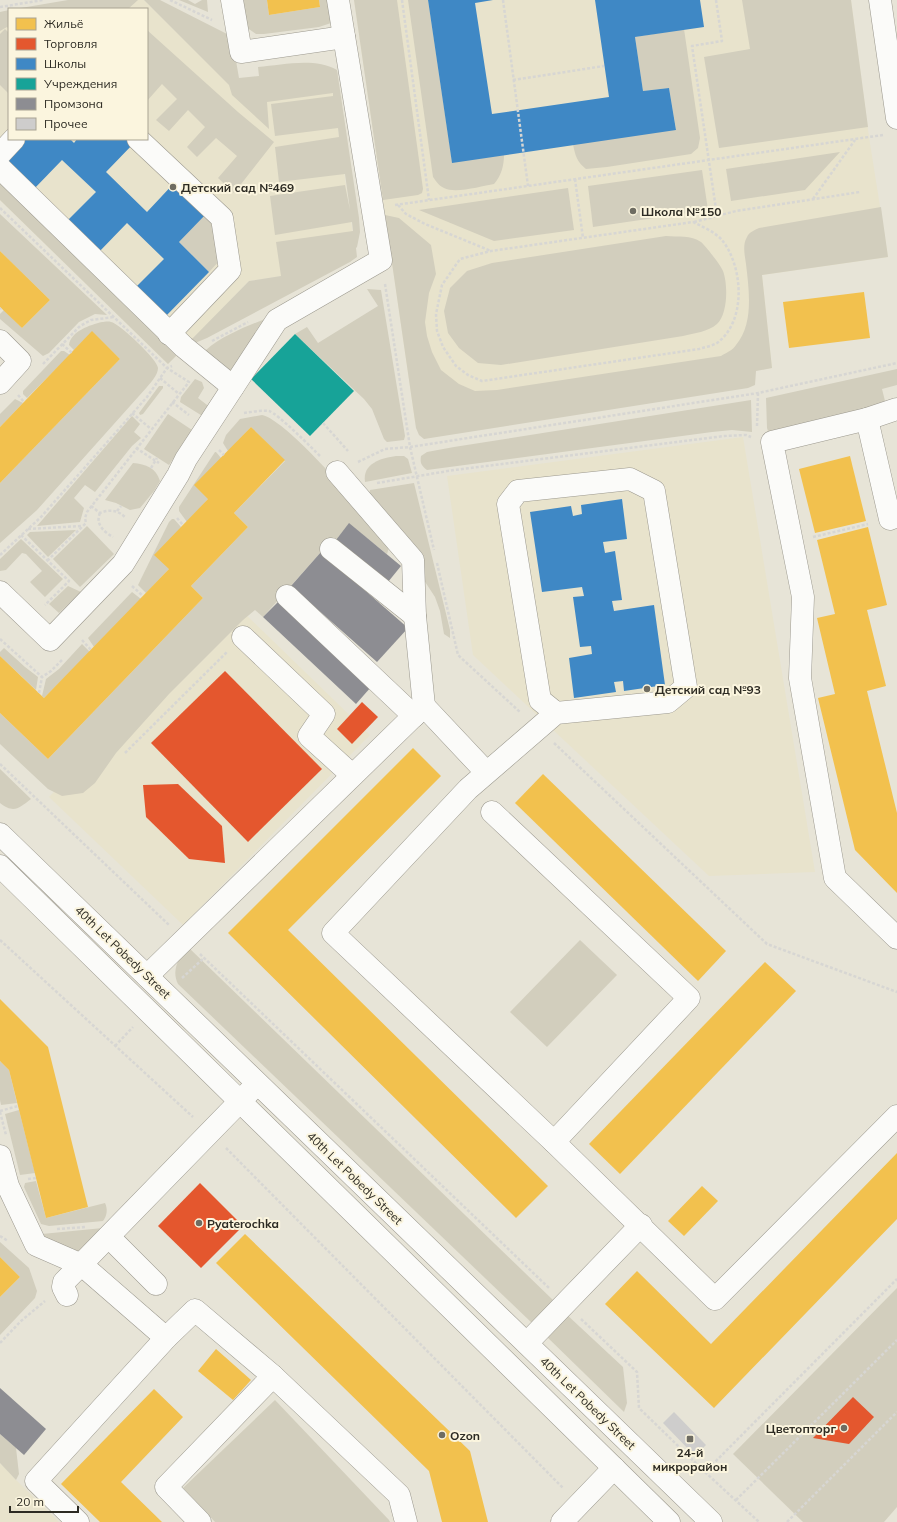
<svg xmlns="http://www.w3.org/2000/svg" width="897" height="1522" viewBox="0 0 897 1522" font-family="Mulish,sans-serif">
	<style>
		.built { fill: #e8e3cc }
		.green { fill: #d2cebd }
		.homes { fill: #f2c14e }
		.shops { fill: #e4572e }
		.schools { fill: #3f88c5 }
		.public { fill: #17a398 }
		.industry { fill: #8d8d92 }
		.building { fill: #cecdcc }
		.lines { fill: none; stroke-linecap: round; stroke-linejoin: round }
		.minor-casing { stroke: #9b988e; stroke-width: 23 }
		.path { stroke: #d7d6d3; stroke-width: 2.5; stroke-dasharray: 3 2; stroke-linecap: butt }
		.minor { stroke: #fbfbf9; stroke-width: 22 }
		.poi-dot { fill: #6e6c62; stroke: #fbf5de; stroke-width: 1.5 }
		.labels { text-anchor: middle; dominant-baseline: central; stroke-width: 4; stroke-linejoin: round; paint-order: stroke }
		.poi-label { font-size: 12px; font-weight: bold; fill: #2d2b23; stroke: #fbf5de; text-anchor: start }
		.street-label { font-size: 12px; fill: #2d2b23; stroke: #fbf5de }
	</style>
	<rect width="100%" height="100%" fill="#e7e4d7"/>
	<g class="built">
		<path d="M125,0H144L230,85L330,74L355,248L328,269L249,281L168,364L0,200V23L9,21V139H147V9H75Z"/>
		<path d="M354,0H851L869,137L888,257L762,275L772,368L415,421Z"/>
		<path d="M743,437L815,872L709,876L473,655L447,476Z"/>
		<path d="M237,606L370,735L183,925L49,797Z"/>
		<path d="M0,1463L16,1480L59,1522H0Z"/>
	</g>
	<g class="green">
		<path d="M68,0H138L128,9H15Z"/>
		<path d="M144,0H160L227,34L235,55L239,78L259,76L258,67C283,65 314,57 337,70L359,218L360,232L357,247L356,248L357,257L350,262L207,338L195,343L190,341L249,281L281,276L276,242L353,231L352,222L275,235L270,196L345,185L350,210L345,174L279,182L275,147L339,137L338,128L275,136L271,104L333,96V93L267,102L269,129L232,95L229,85Z"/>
		<path d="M179,0H188L195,4L202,0H207L208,12Z"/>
		<path d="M242,0H267L269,15L320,7L319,0H334L331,23L319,27L264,34H256L246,27Z"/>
		<path d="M354,0H397L423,189L422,193L418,195L383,200Z"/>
		<path d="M408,0H428L452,162L504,155C504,166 501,176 494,184C482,186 455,194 444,188C439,186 436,181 433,177Z"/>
		<path d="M742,0H851L868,127L719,148L704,57L750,49Z"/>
		<path d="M9,10V29L7,27L0,31V12Z"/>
		<path d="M5,29L9,33V94L0,85V34Z"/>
		<path d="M684,29L700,138L698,148L691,154L607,167L586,169C577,162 575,155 573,144L676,129L669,88L643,91L635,37Z"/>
		<path d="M147,30L238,112L274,142L234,193L218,178L237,156L216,138L197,157L187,147L205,127L188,110L169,131L156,120L177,99L162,84L147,101Z"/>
		<path d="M840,152L805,190L731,201L726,169Z"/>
		<path d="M702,170L708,210L593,227L588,186Z"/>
		<path d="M0,180L180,352L168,364L0,200Z"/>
		<path d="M568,188L574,230L494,241L419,210Z"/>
		<path d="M881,207L888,257L762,275L772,368L756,371L755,385L748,388L424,439L419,435L416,428L385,215L399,218L431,245L436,274L429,293L425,322L427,336L432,352L441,370L459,384L475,391L497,390L721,356C726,353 733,350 736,345C754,324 749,290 746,264C745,256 742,245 747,237C749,232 755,230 759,228Z"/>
		<path d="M208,212L222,258L209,272L179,242Z"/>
		<path d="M0,214L107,315L95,314L79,322L49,353L43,356L0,319V314L4,310L22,328L50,300L0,251Z"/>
		<path d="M666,236C678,237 691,235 701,242C705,245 722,267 723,271C728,284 728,314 717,324C708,332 694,333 683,336L501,365L478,363L459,348L448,333L444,311L450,288L467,271L492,263Z"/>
		<path d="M367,289L381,290L405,436L404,440L387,442L384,439L372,409L364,399L295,334L307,327L318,343L378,306Z"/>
		<path d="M265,319L235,369L229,371L206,354V350C222,336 245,327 265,319Z"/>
		<path d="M102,322C104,322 108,321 111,322C119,323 158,360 158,368C158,375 151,382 147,387L37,510L0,543V483L120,359L92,332L74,350L69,345C71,331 90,325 102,322Z"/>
		<path d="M61,351H64L70,355L27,398L23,394V391Z"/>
		<path d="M897,369V385L882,389L886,405L782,431H768L767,428L766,398Z"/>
		<path d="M195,379L202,382L204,388L198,398L211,408L204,417L180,402L181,397Z"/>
		<path d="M159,386H163V388L143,414L140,415L139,413Z"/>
		<path d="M15,399L23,403L0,427V414Z"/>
		<path d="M751,400L752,432L732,430L712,432L427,470C421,465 420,463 421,456L427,452L454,447Z"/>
		<path d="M168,414L192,430L169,465L144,449Z"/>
		<path d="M262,415C288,420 369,517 391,541L387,554L349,524L336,540L321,552L263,617L255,610L243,620L169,694L116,753L95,783L83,793L62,796L48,789L0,744V713L48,759L203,598L191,586L248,527L234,513L285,461L251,427L228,451L223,443L226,435L240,419Z"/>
		<path d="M132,416L140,424L134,432L141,438L132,446L95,492L85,485L74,498L84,508L80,522L37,526Z"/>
		<path d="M215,452H216L221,458L208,499L187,522L179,511V507Z"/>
		<path d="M396,456H404L408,459L412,473L365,482C362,463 382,458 396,456Z"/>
		<path d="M133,463C146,464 156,468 160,481L154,491L140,508L130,510L116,503L105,500Z"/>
		<path d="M414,483L450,630V638L444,634L440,611L435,597L369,496L370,490Z"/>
		<path d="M172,519H174L181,527L169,569L146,593L138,585L169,522Z"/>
		<path d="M87,526L114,554L80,587L53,559Z"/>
		<path d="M76,530L48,557L27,535L30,532Z"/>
		<path d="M21,539L63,579L45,597L30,582L42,571L26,554L22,553L6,570L0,571V559Z"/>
		<path d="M68,586L81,592L59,613L49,604Z"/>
		<path d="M132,592L141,599L94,647L88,638Z"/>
		<path d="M82,644L90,652L44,698L42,696L46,679L59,669Z"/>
		<path d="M4,648L25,667L38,677L36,690L0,656V652Z"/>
		<path d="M0,769L31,799C19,808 14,814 0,803Z"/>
		<path d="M580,940L617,975L547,1047L510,1012Z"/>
		<path d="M187,946L554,1301L533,1324L178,984C171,970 179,958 187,946Z"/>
		<path d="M0,1061L9,1070L17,1103L1,1105L0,1100Z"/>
		<path d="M19,1110L35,1173L20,1175L5,1114Z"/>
		<path d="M36,1181L46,1218L105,1203C108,1209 107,1216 103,1221L49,1226L41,1224L24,1187L25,1183Z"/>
		<path d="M113,1227L86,1253L58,1249L42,1234Z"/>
		<path d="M0,1242L29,1268L37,1291L35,1298L0,1335V1297L20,1277L0,1257Z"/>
		<path d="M897,1288V1507L884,1522H803L733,1454Z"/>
		<path d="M565,1313L623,1367L627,1403L624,1412L544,1334Z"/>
		<path d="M275,1400L389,1520L390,1522H215L183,1488Z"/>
		<path d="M0,1434L16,1448L19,1474L16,1480L0,1463Z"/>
	</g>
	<g class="homes">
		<path d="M267,0H319L320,7L269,15Z"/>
		<path d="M0,251L50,300L22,328L0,307Z"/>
		<path d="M864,292L870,338L789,348L783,302Z"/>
		<path d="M92,331L120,359L0,483V427Z"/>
		<path d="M251,427L285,460L234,513L248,527L191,586L203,598L48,759L0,713V656L44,698L169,569L154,555L208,499L194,485Z"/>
		<path d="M850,456L866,521L815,533L799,469Z"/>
		<path d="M868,527L887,605L867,610L886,686L867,691L897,813V893L855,850L818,698L835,694L817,618L835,614L817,540Z"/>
		<path d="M413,748L441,776L288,930L548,1186L516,1218L228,933Z"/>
		<path d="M543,774L726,951L698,981L515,803Z"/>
		<path d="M765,962L796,991L620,1174L589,1144Z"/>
		<path d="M0,999L48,1047L88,1207L46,1218L9,1070L0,1061Z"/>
		<path d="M897,1153V1219L714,1408L605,1304L637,1271L711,1344Z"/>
		<path d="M702,1186L718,1201L684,1236L668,1221Z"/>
		<path d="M245,1234L470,1451L488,1522H442L429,1471L216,1263Z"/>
		<path d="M0,1257L20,1277L0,1297Z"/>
		<path d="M216,1349L251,1380L233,1400L198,1371Z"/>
		<path d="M154,1389L183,1417L121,1482L162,1522H100L61,1484Z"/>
	</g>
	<g class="shops">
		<path d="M225,671L322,769L248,842L151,743Z"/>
		<path d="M362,702L378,717L352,744L337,729Z"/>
		<path d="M178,784L222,826L225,863L189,859L146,817L143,785Z"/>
		<path d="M200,1183L243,1226L201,1268L158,1226Z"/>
		<path d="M853,1397L874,1417L849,1444L813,1438Z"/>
	</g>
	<g class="schools">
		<path d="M428,0H493L475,3L492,114L609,97L595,0H700L704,27L635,37L643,91L669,88L676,130L452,163Z"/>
		<path d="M23,139H70L74,143L77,139H132L135,142L106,172L147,212L176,181L208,212L179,242L209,272L164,318L134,289L164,259L127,223L98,253L66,222L96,192L62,160L33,190L3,160Z"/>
		<path d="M622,499L627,539L603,542L605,553L615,551L622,600L612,601L614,611L654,605L665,685L624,691L623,681L614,682L616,692L574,698L569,658L592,654L591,646L580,647L573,597L584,596L582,587L542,592L530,512L571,506L573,516L582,514L581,505Z"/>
	</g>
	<path class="public" d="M295,334L354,391L310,436L251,379Z"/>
	<g class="industry">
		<path d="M349,523L401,566L388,582L336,540Z"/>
		<path d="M321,552L408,628L377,662L291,586Z"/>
		<path d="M279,601L371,687L356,704L263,617Z"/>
		<path d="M0,1388L46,1429L24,1455L0,1434Z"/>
	</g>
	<path class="building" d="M674,1412L706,1445L695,1456L663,1423Z"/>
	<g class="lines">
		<defs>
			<g id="minor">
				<path d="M232,0L241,52L344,37"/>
				<path d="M880,0L897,118"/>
				<path d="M138,139L222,218L230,270L169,334"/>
				<path d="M0,154L14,139"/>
				<path d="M0,168L184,347L233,387"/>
				<path d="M0,341L20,361L0,383"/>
				<path d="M897,409L867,419L772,442L803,597L800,678L835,878L897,938"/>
				<path d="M867,419L890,519L897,516"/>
				<path d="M337,472L413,560L415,616L424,706"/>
				<path d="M331,549L415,616"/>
				<path d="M0,592L50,640L123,564L178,475L186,459L277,320L381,260L338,0"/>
				<path d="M287,596L414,716"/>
				<path d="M243,637L324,714L309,736L352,775"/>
				<path d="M556,713L540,700L508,504L518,491L630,479L654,491L686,687L668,702L556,713L468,789L333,933L554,1142L715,1299L897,1116"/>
				<path d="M492,812L689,998L554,1142"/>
				<path d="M0,834L711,1522"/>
				<path d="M0,866L669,1522"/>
				<path d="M147,976L424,706L486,772"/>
				<path d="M0,1156L8,1186L36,1245L82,1265L166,1338L195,1310L273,1376L399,1495L406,1522"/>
				<path d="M109,1237L156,1284"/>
				<path d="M67,1295L63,1287L64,1282L251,1090"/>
				<path d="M527,1343L641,1225"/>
				<path d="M78,1522L36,1481L166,1338"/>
				<path d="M200,1522L166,1487L273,1376"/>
				<path d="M562,1522L614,1468"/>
			</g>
		</defs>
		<use href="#minor" class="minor-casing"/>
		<g class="path">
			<path d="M170,0L212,20"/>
			<path d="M402,0L429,200"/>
			<path d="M503,0L528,186"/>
			<path d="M716,0L722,41L692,46L717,216"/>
			<path d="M0,7L43,0"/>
			<path d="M513,80L604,66"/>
			<path d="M575,179L583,238"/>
			<path d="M813,199L855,140"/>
			<path d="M395,205L883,135"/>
			<path d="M398,205L406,214L425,224L491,251"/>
			<path d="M0,208L167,368L189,382L87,512L85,518L86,523L48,560"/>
			<path d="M693,222C703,227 715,232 722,240C743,266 747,321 717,343C712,346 705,347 699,349L482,381L468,375L456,366L443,347L437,331L436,314L442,285L460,259L491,251Z"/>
			<path d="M694,222L736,211L860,192"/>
			<path d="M385,284L410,447L434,550"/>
			<path d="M0,309L1,308"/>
			<path d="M212,341L248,322"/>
			<path d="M62,344L72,353"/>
			<path d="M43,364L80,326L91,320L114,317"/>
			<path d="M160,378L179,394"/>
			<path d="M18,395L24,402"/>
			<path d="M172,402L189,415"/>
			<path d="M132,413L151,429"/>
			<path d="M244,413C252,412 261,410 269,411C277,413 313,449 321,457"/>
			<path d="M323,423L348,451"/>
			<path d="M757,426L758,393"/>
			<path d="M136,448L159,463"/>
			<path d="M219,450L224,455"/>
			<path d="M358,462L385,449L410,447L758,393L897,363"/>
			<path d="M151,468L157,458"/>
			<path d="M377,483L454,470L724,436L746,435L751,437"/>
			<path d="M91,506L100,513C110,509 118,510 126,518"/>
			<path d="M117,511L121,506"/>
			<path d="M100,513C95,524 104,532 113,537"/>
			<path d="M177,518L183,525"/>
			<path d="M28,529L82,526"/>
			<path d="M21,535L69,581L45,605"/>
			<path d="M813,537L868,524"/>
			<path d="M0,555L41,517L147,397L167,368L172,366"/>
			<path d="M437,563L458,655L521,713"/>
			<path d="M132,586L143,596"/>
			<path d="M0,639L42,677L51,671L62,660"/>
			<path d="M82,640L91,650"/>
			<path d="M39,693L42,677"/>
			<path d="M554,743L767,944L897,992"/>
			<path d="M125,753L227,652"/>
			<path d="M0,764L169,925"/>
			<path d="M0,940L193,1117"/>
			<path d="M200,954L549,1288"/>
			<path d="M182,978L204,958"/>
			<path d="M115,1046L133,1027"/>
			<path d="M0,1111L18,1106"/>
			<path d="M0,1112L6,1135"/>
			<path d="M226,1148L563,1488"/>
			<path d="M28,1179L36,1178"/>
			<path d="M57,1229L86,1227"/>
			<path d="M0,1236L8,1241"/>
			<path d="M581,1319L637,1372L639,1408L705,1472L759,1522"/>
			<path d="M0,1343L21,1321L45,1301"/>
			<path d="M705,1472L897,1279"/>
			<path d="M736,1500L897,1340"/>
			<path d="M787,1522L897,1412"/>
		</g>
		<use href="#minor" class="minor"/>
	</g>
	<g class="poi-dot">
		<circle cx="173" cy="187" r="4"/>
		<circle cx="633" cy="211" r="4"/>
		<circle cx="647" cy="689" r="4"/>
		<circle cx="199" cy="1223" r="4"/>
		<circle cx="844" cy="1428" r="4"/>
		<circle cx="442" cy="1435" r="4"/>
		<rect x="686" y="1435" width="8" height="8" rx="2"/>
	</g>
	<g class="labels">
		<g class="poi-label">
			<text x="181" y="187">Детский сад №469</text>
			<text x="641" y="211">Школа №150</text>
			<text x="655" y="689">Детский сад №93</text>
			<text x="207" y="1223">Pyaterochka</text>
			<text x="836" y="1428" text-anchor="end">Цветопторг</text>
			<text x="450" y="1435">Ozon</text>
			<text x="690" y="1452" text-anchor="middle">24-й<tspan x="690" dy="14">микрорайон</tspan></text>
		</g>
		<g class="street-label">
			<text transform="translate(123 952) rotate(44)">40th Let Pobedy Street</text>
			<text transform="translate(355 1178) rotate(44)">40th Let Pobedy Street</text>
			<text transform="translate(588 1403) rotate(44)">40th Let Pobedy Street</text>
		</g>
	</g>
	<rect x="8" y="8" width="140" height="132" fill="#fbf5de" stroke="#a9a493"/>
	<rect x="16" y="18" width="20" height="12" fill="#f2c14e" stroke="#a9a493"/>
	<text x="44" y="28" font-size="12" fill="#2d2b23">Жильё</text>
	<rect x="16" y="38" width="20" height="12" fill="#e4572e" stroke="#a9a493"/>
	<text x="44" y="48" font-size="12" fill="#2d2b23">Торговля</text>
	<rect x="16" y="58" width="20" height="12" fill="#3f88c5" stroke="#a9a493"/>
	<text x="44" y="68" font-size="12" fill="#2d2b23">Школы</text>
	<rect x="16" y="78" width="20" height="12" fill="#17a398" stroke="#a9a493"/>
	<text x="44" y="88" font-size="12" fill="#2d2b23">Учреждения</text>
	<rect x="16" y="98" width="20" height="12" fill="#8d8d92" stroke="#a9a493"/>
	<text x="44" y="108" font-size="12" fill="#2d2b23">Промзона</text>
	<rect x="16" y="118" width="20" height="12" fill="#cecdcc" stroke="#a9a493"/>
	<text x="44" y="128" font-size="12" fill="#2d2b23">Прочее</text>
	<path d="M10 1506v6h68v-6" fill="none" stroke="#2d2b23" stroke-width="2"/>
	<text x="16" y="1506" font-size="12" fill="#2d2b23" stroke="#fbf5de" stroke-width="3" paint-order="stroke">20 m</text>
</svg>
